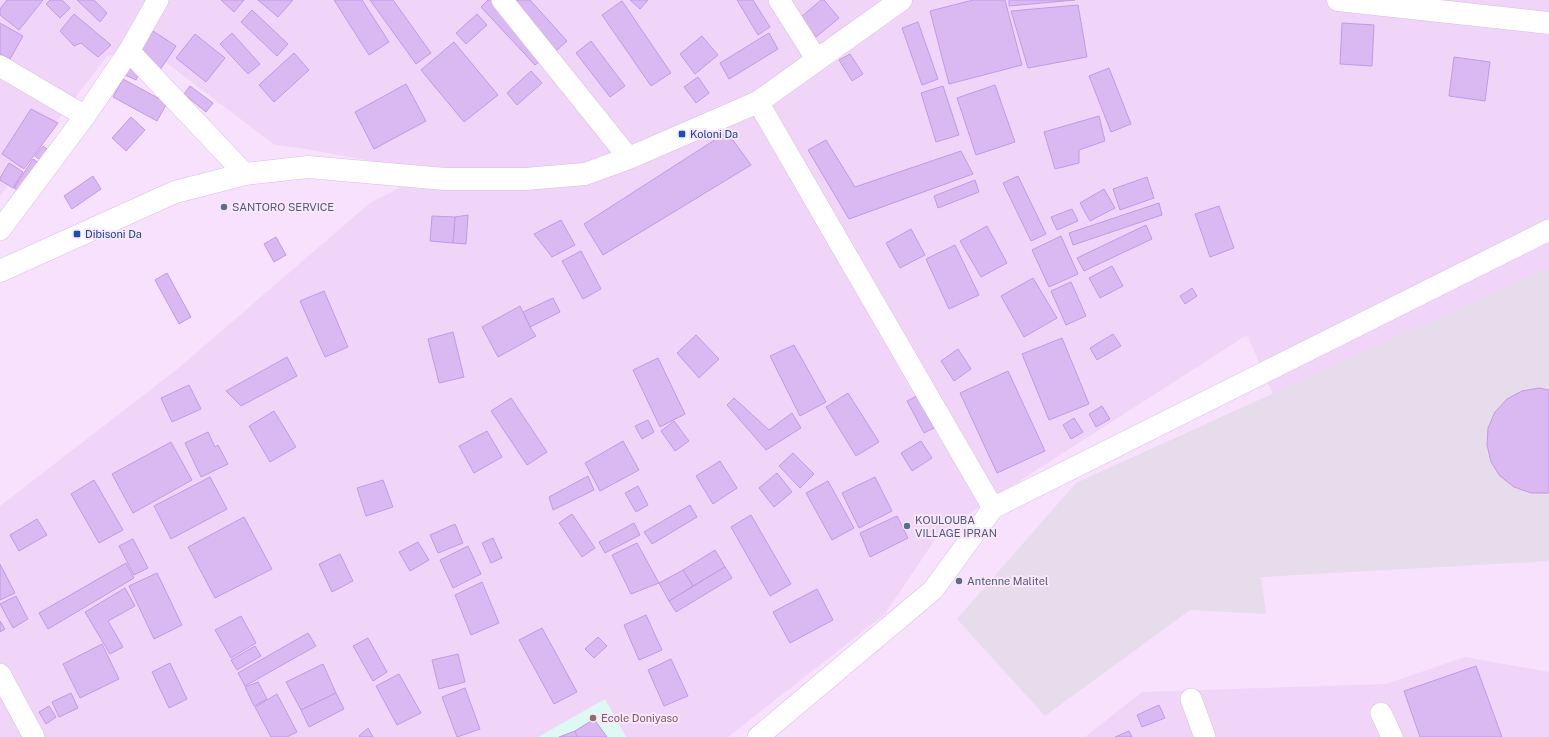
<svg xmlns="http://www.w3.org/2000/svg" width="1549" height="737" viewBox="0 0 1549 737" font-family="'Public Sans',sans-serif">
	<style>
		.residential { fill: #f0d5f9 }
		.industrial { fill: #e6dceb }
		.education { fill: #def8f3 }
		.building { fill: #dab8f2; stroke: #c399e5 }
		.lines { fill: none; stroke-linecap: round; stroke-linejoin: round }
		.street-casing { stroke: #d7c0e2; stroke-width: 22 }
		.secondary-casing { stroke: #d8bde7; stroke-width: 23 }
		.street { stroke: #fff; stroke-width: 21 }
		.secondary { stroke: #fff; stroke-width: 22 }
		.transit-dot { fill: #1a4fb4; stroke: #fae7ff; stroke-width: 1.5 }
		.service-dot { fill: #5c6f8a; stroke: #fae7ff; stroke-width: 1.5 }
		.education-dot { fill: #8d6e63; stroke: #fae7ff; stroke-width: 1.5 }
		.labels { text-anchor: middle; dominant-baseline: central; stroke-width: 4; stroke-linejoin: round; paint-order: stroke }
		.transit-label { font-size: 11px; fill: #164399; stroke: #fae7ff; text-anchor: start }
		.service-label { font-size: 11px; fill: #4e5e75; stroke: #fae7ff; text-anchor: start }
		.education-label { font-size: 11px; fill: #785e54; stroke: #fae7ff; text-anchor: start }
	</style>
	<rect width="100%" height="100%" fill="#f7e1fc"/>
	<g class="residential">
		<path d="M0,0H1549V25L1378,15L1549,26V268L1273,394L1247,335L940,532L885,614L728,737H0V506L176,370L370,203L431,172L300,148L275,145L148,49L107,56L0,196Z"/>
		<path d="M1465,657L1549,672V737H1085L1142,692L1386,684Z"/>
	</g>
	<path class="industrial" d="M1549,268V561L1261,577L1266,614L1190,610L1045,716L957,619L1076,483Z"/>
	<path class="education" d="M605,699L626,737H538Z"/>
	<g class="building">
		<path d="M7,0H43L19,30L0,15V9Z"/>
		<path d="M50,0H62L70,8L60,18L46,4Z"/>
		<path d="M77,0H94L107,13L100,22Z"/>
		<path d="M221,0H244L234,12Z"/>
		<path d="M258,0H293L278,17Z"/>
		<path d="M334,0H362L389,42L369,55Z"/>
		<path d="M370,0H393L431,53L416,64Z"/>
		<path d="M488,0H494L546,56L535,65L481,7Z"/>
		<path d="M510,0H530L567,41L556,51Z"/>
		<path d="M630,0H648L640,9Z"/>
		<path d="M737,0H753L770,27L758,35Z"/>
		<path d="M821,0H824L839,18L816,37L800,18Z"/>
		<path d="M973,0H1005L1022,65L949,84L930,11Z"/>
		<path d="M1009,0H1075L1009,6Z"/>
		<path d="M622,1L671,73L651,86L602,15Z"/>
		<path d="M1078,5L1087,57L1028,68L1011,11Z"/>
		<path d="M252,10L288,44L277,56L241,22Z"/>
		<path d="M74,14L111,45L98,57L81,43L74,46L60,31Z"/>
		<path d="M477,14L487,25L466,44L456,33Z"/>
		<path d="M918,22L938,79L922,85L902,28Z"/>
		<path d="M0,23L23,36L10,59L0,54Z"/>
		<path d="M1342,23L1374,25L1372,66L1340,64Z"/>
		<path d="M153,31L176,46L158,73L136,58Z"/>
		<path d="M232,33L260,64L248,74L220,44Z"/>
		<path d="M769,33L778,49L729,79L720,63Z"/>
		<path d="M195,34L225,58L206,82L176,58Z"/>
		<path d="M702,36L718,55L695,74L680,54Z"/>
		<path d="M591,41L625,86L610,97L576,53Z"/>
		<path d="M454,42L498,95L464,122L421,70Z"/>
		<path d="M294,53L309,70L274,102L259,85Z"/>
		<path d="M850,54L863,74L852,81L839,60Z"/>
		<path d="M1454,57L1490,62L1485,101L1449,96Z"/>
		<path d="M130,64L141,69L136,80L125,75Z"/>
		<path d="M1109,68L1131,124L1111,132L1089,76Z"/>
		<path d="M531,71L542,83L517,105L507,93Z"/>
		<path d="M698,77L709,93L696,103L684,87Z"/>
		<path d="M123,79L167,103L157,121L113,97Z"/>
		<path d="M406,84L426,121L374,149L355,112Z"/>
		<path d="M995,85L1015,142L976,155L957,98Z"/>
		<path d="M190,86L213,103L206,112L184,94Z"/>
		<path d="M943,86L959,135L936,142L921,93Z"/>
		<path d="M31,109L58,123L24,169L2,154Z"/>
		<path d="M1099,116L1105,141L1079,150V163L1055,169L1044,132Z"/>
		<path d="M131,117L145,130L126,151L112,138Z"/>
		<path d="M727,132L751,165L603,255L584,224Z"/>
		<path d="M826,140L855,187L961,151L973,174L849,219L808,150Z"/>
		<path d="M43,146L51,152L43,162L35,156Z"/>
		<path d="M33,159L42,165L24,195L14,188Z"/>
		<path d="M9,163L23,172L13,188L0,180V178Z"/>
		<path d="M93,176L101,189L72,209L64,196Z"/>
		<path d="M1018,176L1046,234L1031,241L1003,183Z"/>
		<path d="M1147,177L1154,198L1120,210L1113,189Z"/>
		<path d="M975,180L979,192L938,208L934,196Z"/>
		<path d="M1104,189L1115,208L1090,221L1080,203Z"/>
		<path d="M1159,203L1162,215L1073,245L1069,233Z"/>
		<path d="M1219,206L1234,248L1210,257L1195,214Z"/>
		<path d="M1072,209L1078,221L1057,230L1051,217Z"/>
		<path d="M468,215L466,244L453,243L455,217Z"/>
		<path d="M432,216L455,217L453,243L430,241Z"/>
		<path d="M561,220L575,245L552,257L534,234Z"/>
		<path d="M1146,225L1152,239L1084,271L1077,258Z"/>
		<path d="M987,226L1007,263L981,277L960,241Z"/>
		<path d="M911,229L925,255L900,268L886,243Z"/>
		<path d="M1061,236L1078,274L1049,287L1032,250Z"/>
		<path d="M276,237L286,255L274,262L264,244Z"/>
		<path d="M955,245L979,295L949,309L926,259Z"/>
		<path d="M581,251L601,289L583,299L562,261Z"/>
		<path d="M1112,266L1123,286L1100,298L1089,278Z"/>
		<path d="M167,273L191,317L179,324L155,280Z"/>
		<path d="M1033,278L1057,318L1024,337L1001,296Z"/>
		<path d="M1071,282L1086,316L1066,325L1051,291Z"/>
		<path d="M1192,288L1197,296L1185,304L1180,296Z"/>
		<path d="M324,291L348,347L325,357L300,301Z"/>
		<path d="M553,298L560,312L530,327L523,312Z"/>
		<path d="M520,306L530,327L536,336L498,357L482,327Z"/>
		<path d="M453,332L464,377L439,383L428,339Z"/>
		<path d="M1113,334L1121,346L1097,360L1090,348Z"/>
		<path d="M696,335L719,359L699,378L677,353Z"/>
		<path d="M1062,338L1089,404L1049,420L1022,354Z"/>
		<path d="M794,345L826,402L800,416L770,356Z"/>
		<path d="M958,349L971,369L954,381L941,361Z"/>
		<path d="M287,357L297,376L241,406L226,391Z"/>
		<path d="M658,358L685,414L660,427L633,370Z"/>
		<path d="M1008,371L1045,451L997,473L960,393Z"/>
		<path d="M189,385L201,409L172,422L161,398Z"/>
		<path d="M1539,388L1549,390V492L1548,493H1531L1514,487L1500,476L1491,462L1487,445L1488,428L1495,412L1507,399L1522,391Z"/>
		<path d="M848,393L879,442L856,456L826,407Z"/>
		<path d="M917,396L934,428L924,433L907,401Z"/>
		<path d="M511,398L547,452L527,465L491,411Z"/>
		<path d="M734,398L769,430L792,413L801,428L766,450L727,405Z"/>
		<path d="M1102,406L1110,419L1096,427L1089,414Z"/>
		<path d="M274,411L296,447L270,462L249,426Z"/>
		<path d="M1074,418L1083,432L1071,439L1063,425Z"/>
		<path d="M648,420L654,432L642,439L635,426Z"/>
		<path d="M674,421L689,441L675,451L661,431Z"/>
		<path d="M487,431L502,457L474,473L459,446Z"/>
		<path d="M208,432L215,447L218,445L228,464L201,477L185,443Z"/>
		<path d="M623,441L639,470L600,491L585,463Z"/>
		<path d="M921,441L932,458L912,471L901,453Z"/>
		<path d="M171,442L192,480L133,513L112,474Z"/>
		<path d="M793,453L814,474L800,488L779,466Z"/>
		<path d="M720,461L737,488L713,504L696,476Z"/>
		<path d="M777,473L792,492L774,507L759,488Z"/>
		<path d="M588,476L594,490L553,510L549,497Z"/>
		<path d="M210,477L227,509L171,539L154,506Z"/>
		<path d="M875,477L892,511L859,528L842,493Z"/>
		<path d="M94,480L123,530L99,543L71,494Z"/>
		<path d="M383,480L393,507L366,516L357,488Z"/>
		<path d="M828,481L854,528L832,540L806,493Z"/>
		<path d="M638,486L648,505L636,512L625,493Z"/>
		<path d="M690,505L697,517L652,544L644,532Z"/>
		<path d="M572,514L595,548L582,557L559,523Z"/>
		<path d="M751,515L791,584L770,596L731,527Z"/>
		<path d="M897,516L908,538L870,557L860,533Z"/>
		<path d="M244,517L272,569L215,598L188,547Z"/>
		<path d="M37,519L47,535L19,551L10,535Z"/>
		<path d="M634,523L640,535L605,553L599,542Z"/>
		<path d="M455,524L463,543L438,553L430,535Z"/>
		<path d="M493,538L502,558L491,563L482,543Z"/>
		<path d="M133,539L148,568L134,575L119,546Z"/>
		<path d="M418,542L429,560L410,571L399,552Z"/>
		<path d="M637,543L659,583L631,594L612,555Z"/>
		<path d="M468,546L481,574L453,588L440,560Z"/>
		<path d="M715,550L725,567L693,586L683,570Z"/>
		<path d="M340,554L353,581L332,592L319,564Z"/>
		<path d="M126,563L134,578L48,629L39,613Z"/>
		<path d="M0,564L15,593L0,600Z"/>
		<path d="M725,567L732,578L676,612L669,601Z"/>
		<path d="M683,570L693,586L669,601L659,583Z"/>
		<path d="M157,573L182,625L154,639L129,586Z"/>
		<path d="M482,582L499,623L471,635L455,595Z"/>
		<path d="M125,588L135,606L108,621L123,647L110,654L85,612Z"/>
		<path d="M817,589L833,620L790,643L773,612Z"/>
		<path d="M16,596L28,619L13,628L0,604Z"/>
		<path d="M646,615L662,650L639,660L624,625Z"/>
		<path d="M241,616L256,643L231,658L215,630Z"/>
		<path d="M0,621L5,629L0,632Z"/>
		<path d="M542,628L577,692L554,704L519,640Z"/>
		<path d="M308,633L316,646L245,686L238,673Z"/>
		<path d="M598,637L607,646L594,658L585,649Z"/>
		<path d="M368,638L387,672L373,681L353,646Z"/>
		<path d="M102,644L119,679L80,698L63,664Z"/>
		<path d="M255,646L261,656L237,670L231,660Z"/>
		<path d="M458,654L465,682L439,689L432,660Z"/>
		<path d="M671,659L688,696L664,706L648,670Z"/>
		<path d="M170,663L187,699L169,708L152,672Z"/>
		<path d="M323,664L336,693L301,710L286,682Z"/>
		<path d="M1476,666L1502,737H1420L1404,691Z"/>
		<path d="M399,674L421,713L397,725L376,686Z"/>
		<path d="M258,682L267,699L254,706L245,687Z"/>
		<path d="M465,688L480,729L457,737L442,697Z"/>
		<path d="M71,693L78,708L59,717L52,702Z"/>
		<path d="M336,693L344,709L309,727L301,710Z"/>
		<path d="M277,694L297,732L287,737H271L255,707Z"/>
		<path d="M1159,705L1165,718L1142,727L1137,715Z"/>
		<path d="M49,706L56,717L46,724L39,712Z"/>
		<path d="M594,719L607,737H577L575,731Z"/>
		<path d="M368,728L373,737H360L359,736Z"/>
		<path d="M575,731L577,737H559Z"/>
		<path d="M1129,731L1132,737H1115Z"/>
	</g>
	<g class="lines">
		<defs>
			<g id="street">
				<path d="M502,0L629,158"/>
				<path d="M779,0L817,60"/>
				<path d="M129,51L245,174"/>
				<path d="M0,66L85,116"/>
				<path d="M758,102L993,508"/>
				<path d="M0,230L85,116L129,51L158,0"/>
				<path d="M0,674L34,737"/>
				<path d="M1191,699L1205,737"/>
				<path d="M1381,713L1392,737"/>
				<path d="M758,737L933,590L993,508L1549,230"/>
			</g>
			<g id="secondary">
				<path d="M1338,0L1549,23"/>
				<path d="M0,271L175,192L245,174L308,167L445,179H525L585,174L629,158L758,102L901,0"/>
			</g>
		</defs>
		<use href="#street" class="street-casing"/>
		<use href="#secondary" class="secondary-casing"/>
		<use href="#street" class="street"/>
		<use href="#secondary" class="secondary"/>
	</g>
	<g class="transit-dot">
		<rect x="678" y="130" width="8" height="8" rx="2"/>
		<rect x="73" y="230" width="8" height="8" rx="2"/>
	</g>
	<g class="service-dot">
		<circle cx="224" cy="207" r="4"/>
		<circle cx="907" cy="526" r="4"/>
		<circle cx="959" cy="581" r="4"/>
	</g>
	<circle class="education-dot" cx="593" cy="718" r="4"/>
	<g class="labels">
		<g class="transit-label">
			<text x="690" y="134">Koloni Da</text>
			<text x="85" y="234">Dibisoni Da</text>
		</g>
		<g class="service-label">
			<text x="232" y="207">SANTORO SERVICE</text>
			<text x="915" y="520">KOULOUBA<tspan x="915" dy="13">VILLAGE IPRAN</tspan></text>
			<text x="967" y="581">Antenne Malitel</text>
		</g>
		<g class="education-label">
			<text x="601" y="718">Ecole Doniyaso</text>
		</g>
	</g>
</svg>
